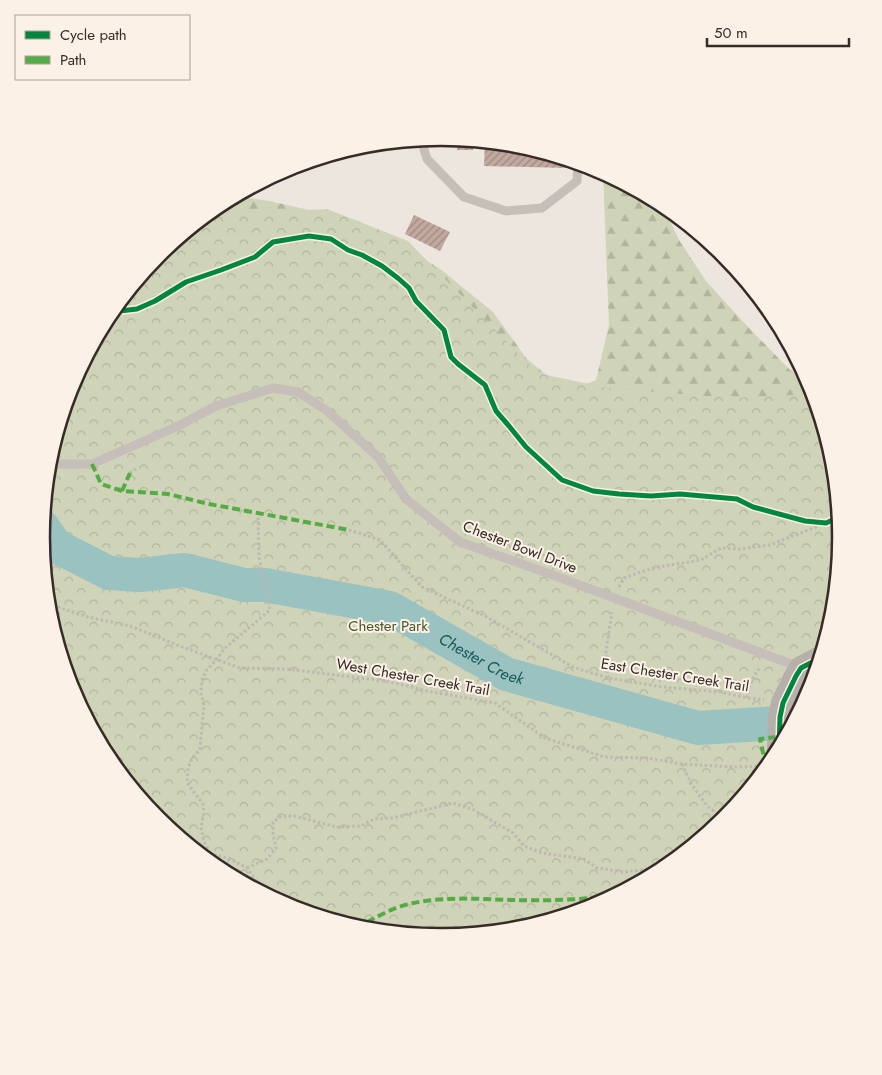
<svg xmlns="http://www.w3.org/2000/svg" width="882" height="1075" viewBox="0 0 882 1075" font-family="Jost,sans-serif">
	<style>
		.forest { fill: url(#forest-firs) }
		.park { fill: url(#park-crowns) }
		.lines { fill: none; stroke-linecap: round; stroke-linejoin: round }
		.river { stroke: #9ac2c0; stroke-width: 34 }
		.building { fill: url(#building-hatch) }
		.path { stroke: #bfb7b1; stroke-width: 3; stroke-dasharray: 2.5 2.5; stroke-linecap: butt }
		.lane { stroke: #c6beb8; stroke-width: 9 }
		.secondary { stroke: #b7afa9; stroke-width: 24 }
		.quiet { stroke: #55ab44; stroke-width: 4; stroke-dasharray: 8 4; stroke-linecap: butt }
		.cycleway-casing { stroke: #fbf1e6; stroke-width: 8 }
		.cycleway { stroke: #00873e; stroke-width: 5 }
		.labels { text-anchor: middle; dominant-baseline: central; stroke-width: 4; stroke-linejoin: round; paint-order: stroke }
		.street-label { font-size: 15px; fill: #372b27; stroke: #fbf1e6 }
		.park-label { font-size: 15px; fill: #485828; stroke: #fbf1e6 }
		.water-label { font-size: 16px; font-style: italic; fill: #195a5c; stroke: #fbf1e6 }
		.rim { fill: none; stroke: #372b27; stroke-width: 2.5 }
	</style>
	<defs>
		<pattern id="forest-firs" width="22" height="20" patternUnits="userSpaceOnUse" patternTransform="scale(1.25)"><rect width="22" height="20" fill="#cfd3b8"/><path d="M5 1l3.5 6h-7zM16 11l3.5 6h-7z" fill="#b2b59e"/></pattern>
		<pattern id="park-crowns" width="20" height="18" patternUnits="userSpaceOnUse" patternTransform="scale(1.25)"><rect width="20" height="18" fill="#cfd3b8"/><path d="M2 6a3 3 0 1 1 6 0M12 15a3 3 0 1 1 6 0" fill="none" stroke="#b2b59e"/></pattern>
		<pattern id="building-hatch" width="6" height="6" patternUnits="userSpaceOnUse" patternTransform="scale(1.25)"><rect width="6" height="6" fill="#c2a9a0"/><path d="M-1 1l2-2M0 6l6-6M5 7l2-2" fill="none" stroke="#9e8a82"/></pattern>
	</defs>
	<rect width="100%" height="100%" fill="#ede6df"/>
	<path class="forest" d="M603,173L662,204L679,240L706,281L747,326L790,370L807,378L810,385L833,460L841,537L833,616L72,384L109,315L159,255L219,205L236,196L269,201L359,221L439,268L493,312L527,359L567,392L596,380L609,325Z"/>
	<path class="park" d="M327,209L408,241L537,373L608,388L731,398L813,394L833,460L841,537L833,616L810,691L773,760L723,820L663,870L594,907L519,930L441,937L363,930L288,907L219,870L158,820L108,759L72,690L49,615L41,537L49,459L72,384L109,315L159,255L207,215Z"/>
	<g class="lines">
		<path class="river" id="s1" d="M42,526L56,546L109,573L140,575L185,570L244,585H265L390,608L506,674L698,728L778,723L792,725"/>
	</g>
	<g class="building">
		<path d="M437,138L473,141V150H457L458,143H437Z"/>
		<path d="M485,142L519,145L567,160V168L484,166Z"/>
		<path d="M414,215L450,232L440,251L405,234Z"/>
	</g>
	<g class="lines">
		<g class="path">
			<path d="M130,473L136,469"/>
			<path d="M349,530L380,540L422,587L485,616L573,667L608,678L663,687L721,692L747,698L764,700"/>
			<path d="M619,587L624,578L641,572L658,567L701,560L721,548L740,549L770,545L826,523"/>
			<path d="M48,604L88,617L130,626L185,648L240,668L286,669L386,681L432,692L495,703L545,738L605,757L648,758L682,764L735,767L765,766"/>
			<path d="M608,678L605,658L612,612"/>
			<path d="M747,698L750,683L760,667"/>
			<path d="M682,764L692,785L707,806L725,819"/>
			<path d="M199,854L207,853L228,858L247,868L259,885L261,892"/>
			<path d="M216,867L211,854L204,842L201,828L204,812L203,804L187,783L188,768L193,757L200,749L204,705L201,694L202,680L206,671L217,659L224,649L270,610L259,557L258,514"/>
			<path d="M247,868L267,859L276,848L273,834V822L281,816H294L337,827L361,826L374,819L392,818L453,803L474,810L513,833L524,846L542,853L584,859L597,868L625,872L666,867"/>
		</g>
		<g class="lane">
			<path d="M421,140L427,159L464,197L506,211L542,208L577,181L578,163"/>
			<path d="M49,462L59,464H92L176,427L216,406L273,388L298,392L326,410L378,457L406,499L460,542L550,574L799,667"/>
		</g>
		<path class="secondary" d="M779,750L780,717L783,703L796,676L801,668L820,658"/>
		<g class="quiet">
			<path d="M92,464L101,484L122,491L168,494L209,504L349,530"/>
			<path d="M122,491L130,473"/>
			<path d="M766,766L760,739L784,736"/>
			<path d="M357,928C373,919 391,908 409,904C443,896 478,899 512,900C546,901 582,900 615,895"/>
		</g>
		<defs>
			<g id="cycleway">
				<path d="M111,312L137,309L155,301L186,282L221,270L255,257L273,242L309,236L331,239L348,250L362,255L382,266L399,279L409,288L416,301L444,330L451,357L458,364L485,385L496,411L509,426L526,447L562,480L593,491L619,494L651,496L680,494L737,499L753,507L805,521L826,523L839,517"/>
				<path d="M779,750L780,717L783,703L796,676L801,668L820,658"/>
			</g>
		</defs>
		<use href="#cycleway" class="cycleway-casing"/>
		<use href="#cycleway" class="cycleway"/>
	</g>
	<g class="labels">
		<g class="street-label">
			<text transform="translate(520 547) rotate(21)">Chester Bowl Drive</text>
			<text transform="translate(675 675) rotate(9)">East Chester Creek Trail</text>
			<text transform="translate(413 677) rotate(10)">West Chester Creek Trail</text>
		</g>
		<g class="park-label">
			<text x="388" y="626">Chester Park</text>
		</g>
		<g class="water-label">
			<text stroke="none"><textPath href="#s1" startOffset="474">Chester Creek</textPath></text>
		</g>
	</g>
	<path d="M0 0H882V1075H0ZM50 537a391 391 0 1 1 782 0a391 391 0 1 1-782 0Z" fill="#fbf1e6" fill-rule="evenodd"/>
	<path class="rim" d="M50 537a391 391 0 1 1 782 0a391 391 0 1 1-782 0Z"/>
	<rect x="15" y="15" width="175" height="65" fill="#fbf1e6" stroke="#ada29a"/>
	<rect x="25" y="31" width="25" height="8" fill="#00873e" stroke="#ada29a"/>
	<text x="60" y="40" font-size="15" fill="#372b27">Cycle path</text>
	<rect x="25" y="56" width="25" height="8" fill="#55ab44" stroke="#ada29a"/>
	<text x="60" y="65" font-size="15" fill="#372b27">Path</text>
	<path d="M707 38v8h142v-8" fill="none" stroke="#372b27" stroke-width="2.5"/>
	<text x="714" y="38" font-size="15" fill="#372b27" stroke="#fbf1e6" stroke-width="4" paint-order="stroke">50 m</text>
</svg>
